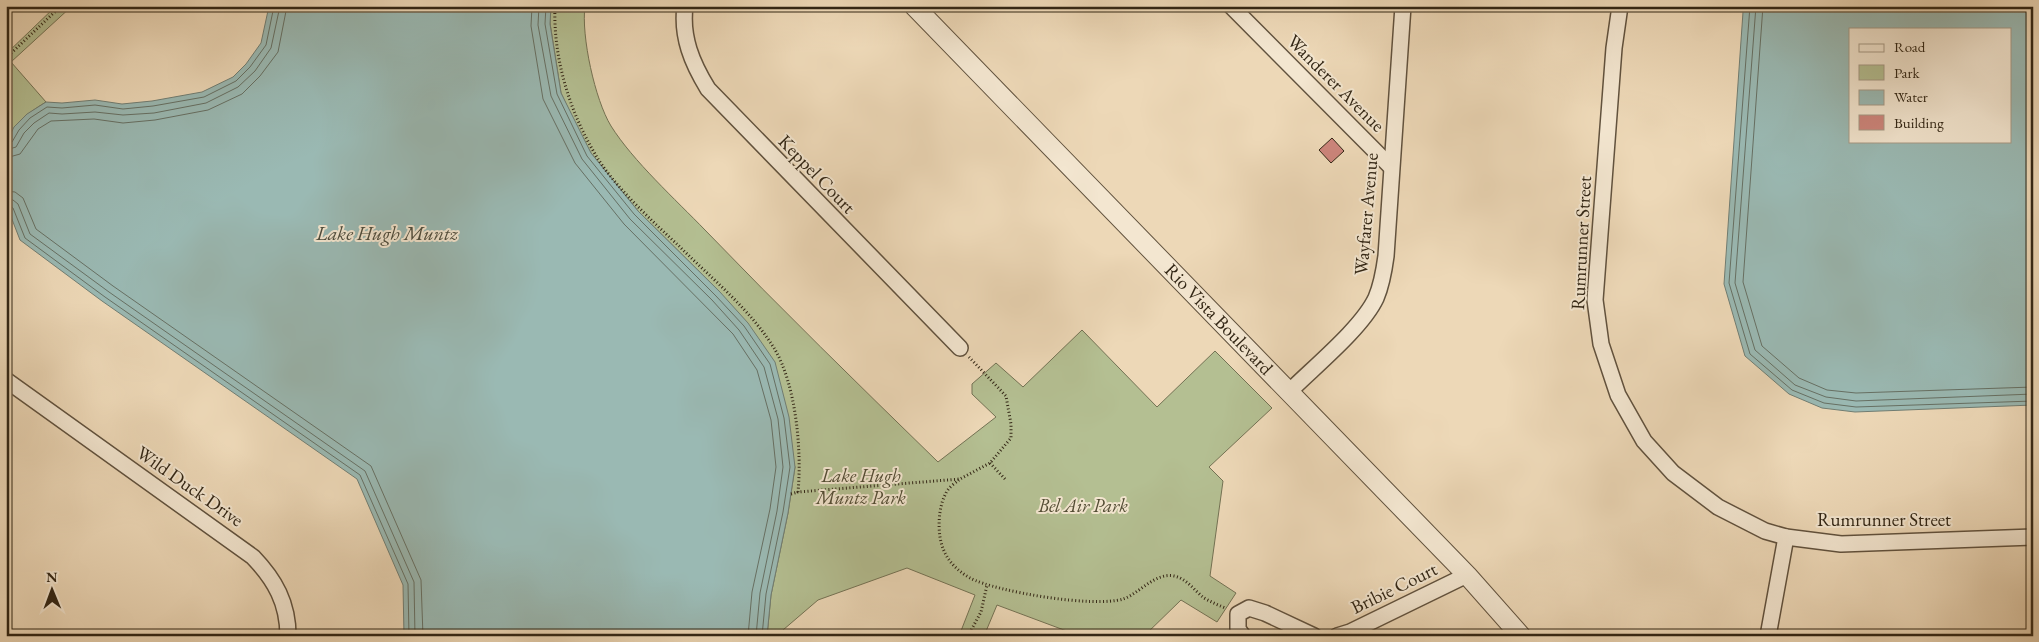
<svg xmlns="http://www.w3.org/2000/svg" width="2039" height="642" viewBox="0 0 2039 642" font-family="'EB Garamond',serif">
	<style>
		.green { fill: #b4bf92; stroke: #737254 }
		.water { fill: #9ab9b3; stroke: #707e74; fill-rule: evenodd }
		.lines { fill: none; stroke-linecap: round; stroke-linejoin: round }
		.shore { stroke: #667064; stroke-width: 1 }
		.building { fill: #cd857c; stroke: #322615 }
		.minor-casing { stroke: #61523e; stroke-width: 18 }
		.tertiary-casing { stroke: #61523e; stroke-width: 21 }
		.path { stroke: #322615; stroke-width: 3; stroke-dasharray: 1 2.5; stroke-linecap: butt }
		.minor { stroke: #f3e6d0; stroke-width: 15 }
		.tertiary { stroke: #f3e6d0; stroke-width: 19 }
		.labels { text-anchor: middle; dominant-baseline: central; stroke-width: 4; stroke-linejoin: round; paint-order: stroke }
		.street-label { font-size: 19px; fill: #322615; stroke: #f3e6d0 }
		.park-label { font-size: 19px; font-style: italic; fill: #524c34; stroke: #f3e6d0 }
		.water-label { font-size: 20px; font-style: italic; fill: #4c4b3c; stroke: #f3e6d0 }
	</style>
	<rect width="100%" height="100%" fill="#edd8b7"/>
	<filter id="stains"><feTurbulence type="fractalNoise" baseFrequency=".004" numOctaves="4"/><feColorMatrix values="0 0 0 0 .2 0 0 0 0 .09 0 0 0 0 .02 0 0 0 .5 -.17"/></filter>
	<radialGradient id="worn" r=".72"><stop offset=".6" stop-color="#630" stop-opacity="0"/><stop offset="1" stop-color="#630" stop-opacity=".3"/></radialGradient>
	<g class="green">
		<path d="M56,6H72L11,62L46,102C26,114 17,122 6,143V54Z"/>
		<path d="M551,6H585C581,36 595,100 611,126C633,161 676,200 705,230C781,309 859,385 938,462L996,417L972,394V384L996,363L1023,387L1082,330L1157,407L1215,351L1272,408L1209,467L1223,481L1210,576L1236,593L1217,622L1181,600L1144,636H1080L997,605L984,636H959L975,595L907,568L818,600L776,636H767L771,595L788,513L795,467L720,292L638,211L591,153L577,127L561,93L550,23Z"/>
	</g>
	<g class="water">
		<path d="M269,6H551L550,24L561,93L591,153L638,211L720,292L748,323L775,362L789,417L795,467L788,513L771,595L767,636H404L403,585L357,479L102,301L20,240L8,209L6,197V143L14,127L27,114L46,102L62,103L95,100L122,104L152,101L202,92L233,77L246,64L261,43Z"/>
		<path d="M1745,6H2033V405L1855,412L1822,408L1789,394L1745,356L1724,284L1743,12ZM1850,29H2010V141H1850Z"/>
	</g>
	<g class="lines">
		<g class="shore">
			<path d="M532,6L531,26L543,99L575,163L624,224L733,334L757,370L771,420L776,467L770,509L752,592L748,636"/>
			<path d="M539,6L538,25L551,96L582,159L630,219L712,300L739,330L764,367L778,419L783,467L777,511L760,593L756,636"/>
			<path d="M546,6L545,24L557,94L587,156L634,214L716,296L744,326L770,364L784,418L790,467L783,512L766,594L762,636"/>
			<path d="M1750,6L1729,283L1750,354L1792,390L1824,403L1856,407L2033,401"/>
			<path d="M1756,6L1735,283L1755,350L1795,385L1826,397L1856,401L2033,394"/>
			<path d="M1763,6L1743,282L1762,346L1799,378L1827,390L1856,393L2033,387"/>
			<path d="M6,144L12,142L19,130L30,118L47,107L62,108L95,105L123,109L153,106L204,97L236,81L250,67L266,45L274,6"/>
			<path d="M6,150L16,147L24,133L34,123L49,113L62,114L95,112L123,115L154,113L206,103L238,87L255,71L271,48L280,6"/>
			<path d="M6,158L20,154L38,129L51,121L94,119L123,123L155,120L208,110L242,94L260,76L278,52L287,6"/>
			<path d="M6,191L15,192L23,198L36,229L113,286L371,466L421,580L423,636"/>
			<path d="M6,198L13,200L18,204L30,234L109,292L365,471L414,582L415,636"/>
			<path d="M6,205L13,208L25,238L105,297L360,475L408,584L409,636"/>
		</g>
	</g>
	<path class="building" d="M1332,138L1344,151L1331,163L1319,150Z"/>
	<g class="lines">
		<defs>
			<g id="minor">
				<path d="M685,6C681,37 692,63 708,89L960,348"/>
				<path d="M1231,6L1391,167"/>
				<path d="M1620,6L1614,48L1595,300L1601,344L1618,395L1644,441L1673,473L1718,507L1765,531L1786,537L1841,544L2033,537"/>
				<path d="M6,380L253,557C275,580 288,603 288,636"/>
				<path d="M1290,391C1314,367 1362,328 1376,298C1382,284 1384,271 1386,256L1403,6"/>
				<path d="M1243,636L1238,629V614L1249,608L1265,613L1314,636"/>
				<path d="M1337,636L1350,632L1467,575"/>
				<path d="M1768,636L1786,537"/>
			</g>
			<path id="tertiary" d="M914,6L1467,575L1521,636"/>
		</defs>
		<use href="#minor" class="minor-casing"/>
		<use href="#tertiary" class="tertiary-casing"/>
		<g class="path">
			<path d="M555,6C553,57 569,110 595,154C612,184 653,222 679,246C712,279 749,308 774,348C796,384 802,451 798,492L960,479L990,463L1011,438V424L1006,396L969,357"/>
			<path d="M6,58L61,6"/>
			<path d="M990,463L1005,479"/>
			<path d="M959,480C955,483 948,488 946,493C939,506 938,524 940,537C943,556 954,569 970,578C997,592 1094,608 1123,599C1139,594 1155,572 1174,576C1186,578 1195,591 1204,598C1211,602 1218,605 1225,608"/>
			<path d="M791,494L798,492"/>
			<path d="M968,636L981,612L987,585"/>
		</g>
		<use href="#minor" class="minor"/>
		<use href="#tertiary" class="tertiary"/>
	</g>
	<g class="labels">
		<g class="street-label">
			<text transform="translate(1336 83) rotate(45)">Wanderer Avenue</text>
			<text transform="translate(817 174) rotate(46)">Keppel Court</text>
			<text transform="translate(1366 214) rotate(-85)">Wayfarer Avenue</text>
			<text transform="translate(1581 243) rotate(-87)">Rumrunner Street</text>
			<text transform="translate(1219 319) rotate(46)">Rio Vista Boulevard</text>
			<text transform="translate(190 486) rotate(35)">Wild Duck Drive</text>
			<text x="1884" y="519">Rumrunner Street</text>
			<text transform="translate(1394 588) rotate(-26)">Bribie Court</text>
		</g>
		<g class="park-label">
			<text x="861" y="475">Lake Hugh<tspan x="861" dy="22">Muntz Park</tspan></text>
			<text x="1083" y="505">Bel Air Park</text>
		</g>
		<g class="water-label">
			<text x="387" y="233">Lake Hugh Muntz</text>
		</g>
	</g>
	<rect width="2039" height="642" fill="none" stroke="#edd8b7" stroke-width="25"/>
	<rect x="8" y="8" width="2024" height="627" fill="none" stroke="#322615" stroke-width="2.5"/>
	<rect x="12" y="12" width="2014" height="617" fill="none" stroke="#322615"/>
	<rect x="1849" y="28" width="162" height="115" fill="#f3e6d0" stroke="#a69985"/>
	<rect x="1859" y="44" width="25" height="8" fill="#f3e6d0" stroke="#a69985"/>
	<text x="1894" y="52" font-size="15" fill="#322615">Road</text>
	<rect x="1859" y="65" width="25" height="15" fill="#b4bf92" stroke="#a69985"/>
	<text x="1894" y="78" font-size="15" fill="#322615">Park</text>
	<rect x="1859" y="90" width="25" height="15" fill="#9ab9b3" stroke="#a69985"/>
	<text x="1894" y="102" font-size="15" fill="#322615">Water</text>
	<rect x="1859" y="115" width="25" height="15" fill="#cd857c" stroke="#a69985"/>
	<text x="1894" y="128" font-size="15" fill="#322615">Building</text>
	<g transform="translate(52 590) rotate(359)" stroke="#f3e6d0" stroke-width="4" paint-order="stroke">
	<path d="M0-4L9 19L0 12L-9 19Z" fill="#322615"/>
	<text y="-8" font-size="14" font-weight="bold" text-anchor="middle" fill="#322615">N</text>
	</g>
	<rect width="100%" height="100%" filter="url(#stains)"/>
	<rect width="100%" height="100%" fill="url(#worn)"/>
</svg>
